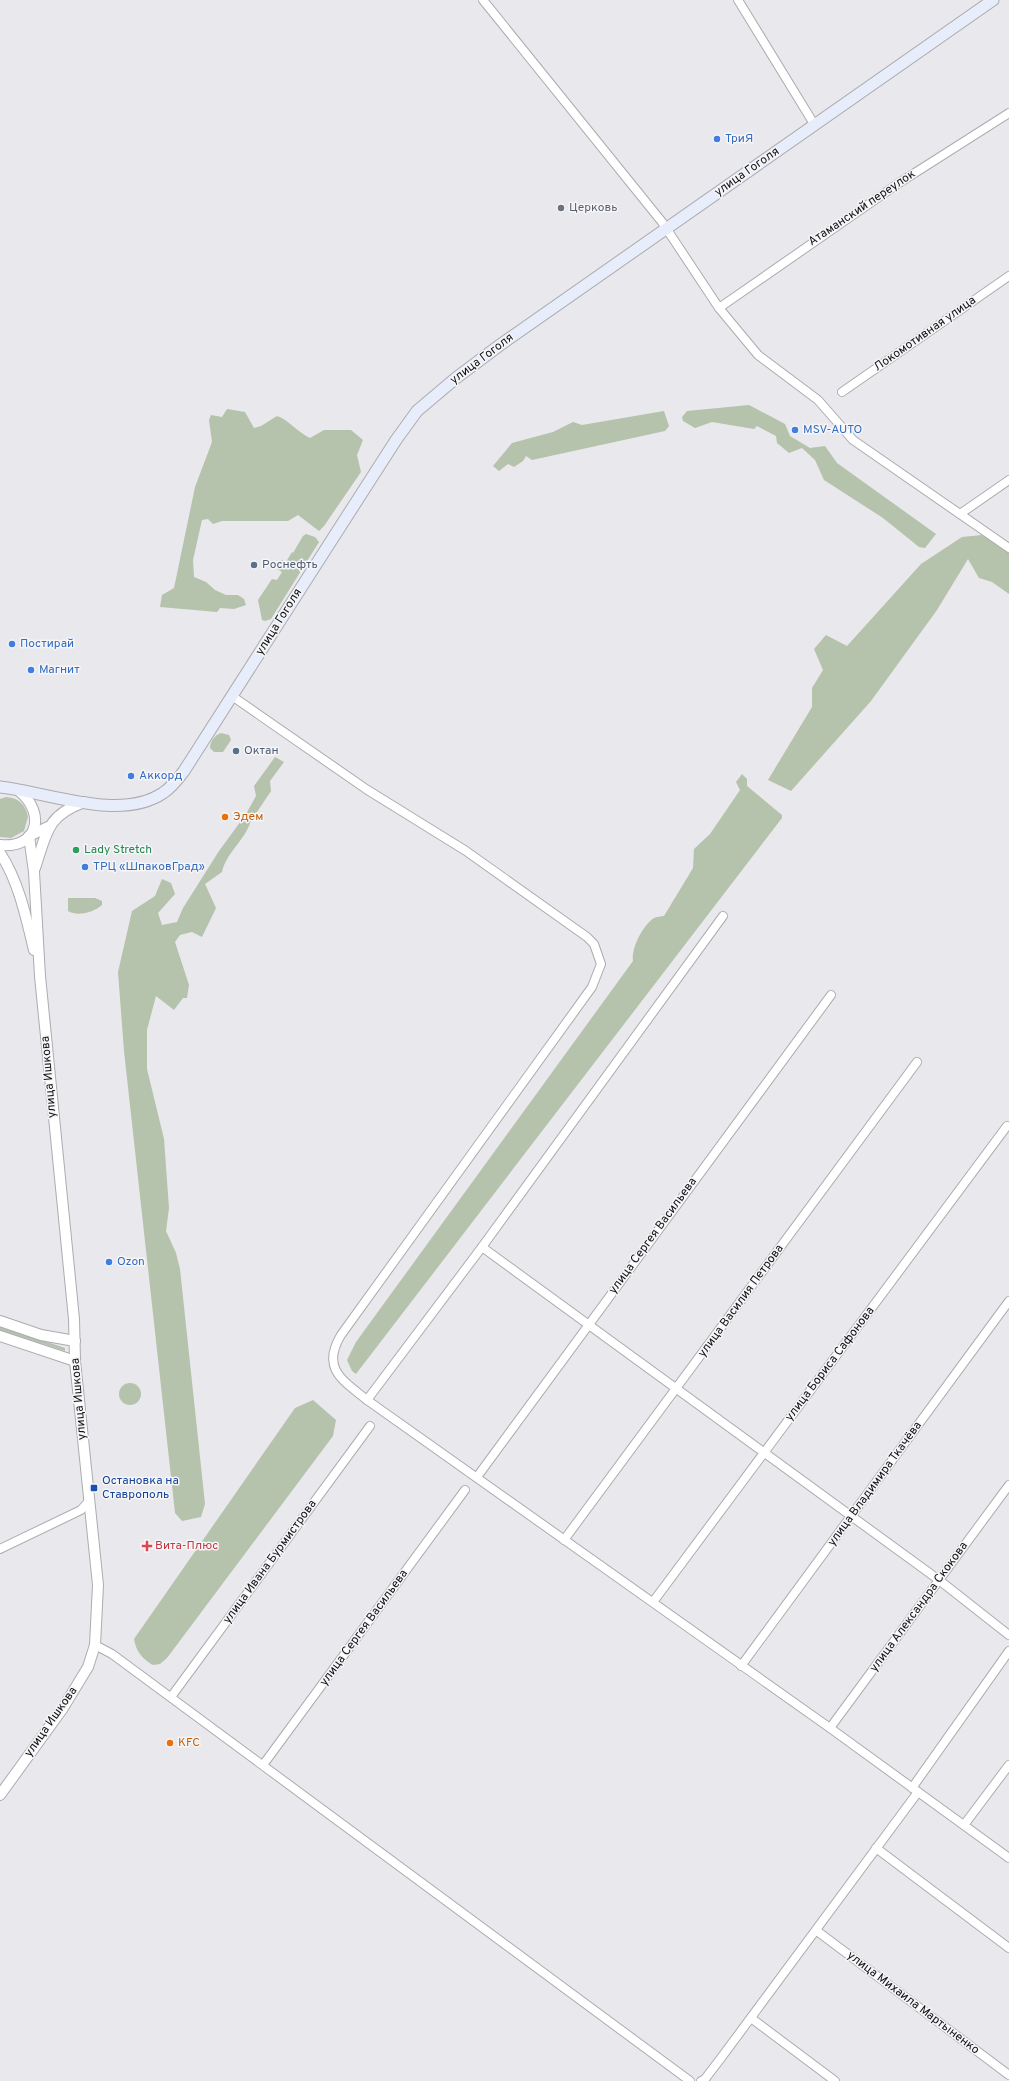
<svg xmlns="http://www.w3.org/2000/svg" width="1009" height="2081" viewBox="0 0 1009 2081" font-family="Overpass,sans-serif">
	<style>
		.green { fill: #b5c2ac }
		.lines { fill: none; stroke-linecap: round; stroke-linejoin: round }
		.minor-casing { stroke: #acabaf; stroke-width: 10 }
		.tertiary-casing { stroke: #acabaf; stroke-width: 12 }
		.secondary-casing { stroke: #acabaf; stroke-width: 13 }
		.minor { stroke: #fff; stroke-width: 8 }
		.tertiary { stroke: #fff; stroke-width: 10 }
		.secondary { stroke: #e7edfa; stroke-width: 11 }
		.shop-dot { fill: #3f7fe0; stroke: #f6f6f9; stroke-width: 1.5 }
		.worship-dot { fill: #6b7280; stroke: #f6f6f9; stroke-width: 1.5 }
		.service-dot { fill: #5c6f8a; stroke: #f6f6f9; stroke-width: 1.5 }
		.food-dot { fill: #e8710a; stroke: #f6f6f9; stroke-width: 1.5 }
		.leisure-dot { fill: #2e9e5b; stroke: #f6f6f9; stroke-width: 1.5 }
		.transit-dot { fill: #1a4fb4; stroke: #f6f6f9; stroke-width: 1.5 }
		.health-dot { fill: #e0444e; stroke: #f6f6f9; stroke-width: 1.5 }
		.labels { text-anchor: middle; dominant-baseline: central; stroke-width: 3; stroke-linejoin: round; paint-order: stroke }
		.shop-label { font-size: 12px; fill: #366cbe; stroke: #f6f6f9; text-anchor: start }
		.street-label { font-size: 12px; fill: #121213; stroke: #f6f6f9 }
		.worship-label { font-size: 12px; fill: #5b616d; stroke: #f6f6f9; text-anchor: start }
		.service-label { font-size: 12px; fill: #4e5e75; stroke: #f6f6f9; text-anchor: start }
		.food-label { font-size: 12px; fill: #c56008; stroke: #f6f6f9; text-anchor: start }
		.leisure-label { font-size: 12px; fill: #27864d; stroke: #f6f6f9; text-anchor: start }
		.transit-label { font-size: 12px; fill: #164399; stroke: #f6f6f9; text-anchor: start }
		.health-label { font-size: 12px; fill: #be3a42; stroke: #f6f6f9; text-anchor: start }
	</style>
	<rect width="100%" height="100%" fill="#e9e8ec"/>
	<g class="green">
		<path d="M749,405L785,424L790,436L810,448L825,446L837,463L936,534L925,548L919,547L883,518L824,480L815,460L802,448L789,453L777,443L776,436L757,426L754,429L712,422L695,428L683,421L682,417L687,411Z"/>
		<path d="M227,409L245,412L254,428L261,426L277,416C289,420 297,432 310,438L324,430H351L363,440L357,455L361,472L324,526L319,531L298,515L288,521H222L213,524L208,519L202,520L193,560L194,577L206,582L215,590L226,595H238L244,599L246,605L234,609L220,608L217,612L160,607L162,595L174,588L195,487L212,442L209,420L211,415L222,417Z"/>
		<path d="M664,411L669,426L665,431L532,460L526,456L523,461L514,467L508,464L499,471L493,466L512,443L553,432L573,422L582,425Z"/>
		<path d="M306,534L315,537L319,542L271,619L265,621L262,620L258,600L272,579L277,580L282,572L277,569L282,560L286,562L292,552L293,553L303,536Z"/>
		<path d="M982,535L1002,543L1009,549V594L992,582L979,578L968,559L937,610L871,701L791,791L768,780L812,707V688L823,670L814,649L826,635L847,646L921,564L962,537Z"/>
		<path d="M221,733L229,735L231,740L223,752H214L210,748C210,741 215,735 221,733Z"/>
		<path d="M275,757L284,762L270,781L271,791L257,812L252,816C248,839 227,850 222,872L205,884L216,908L202,937L192,932L180,935L175,942L189,985L187,998H183L174,1010L156,996L147,1030V1069L164,1139L169,1208L166,1231L176,1253L180,1269L205,1504L201,1517L182,1521L175,1513L124,1051L118,972L132,911L155,896L162,879L171,883L175,894L158,913L162,925L177,922L183,908L219,851L246,814L256,796L254,786Z"/>
		<path d="M742,774L747,779V786L782,815V818L356,1374L352,1371L347,1360L356,1342L633,961C631,948 643,925 654,918C657,917 661,916 664,916L693,868L694,849L710,834L740,790L736,782Z"/>
		<path d="M6,797C19,798 26,805 28,817L24,831L11,838L0,837V799Z"/>
		<path d="M68,898H95L102,901V905C94,912 78,917 68,911Z"/>
		<path d="M0,1326L65,1348V1351L0,1330Z"/>
		<circle cx="130" cy="1394" r="11"/>
		<path d="M313,1400L336,1420L333,1436L167,1658L160,1664L153,1665C142,1659 136,1651 134,1639L295,1408Z"/>
	</g>
	<g class="lines">
		<defs>
			<g id="minor">
				<path d="M483,0L662,222L719,308L758,355L818,400L853,440L1009,548"/>
				<path d="M738,0L814,124"/>
				<path d="M719,308L899,183L1009,113"/>
				<path d="M842,392L1009,276"/>
				<path d="M960,514L1009,480"/>
				<path d="M232,696L366,789L466,851L587,937L594,944L601,964L592,987L341,1335C321,1368 342,1380 367,1400L830,1728L1009,1858"/>
				<path d="M482,1247L939,1580L1009,1635"/>
				<path d="M367,1400L482,1247L723,916"/>
				<path d="M477,1477L831,995"/>
				<path d="M564,1540L917,1062"/>
				<path d="M0,1549L81,1510L89,1501"/>
				<path d="M653,1602L1007,1126"/>
				<path d="M95,1645L112,1654L690,2081"/>
				<path d="M741,1666L1009,1301"/>
				<path d="M171,1697L370,1426"/>
				<path d="M830,1728L1009,1485"/>
				<path d="M263,1765L465,1490"/>
				<path d="M912,1788L1009,1651"/>
				<path d="M964,1825L1009,1765"/>
				<path d="M876,1848L1009,1948"/>
				<path d="M817,1931L1009,2075"/>
				<path d="M751,2018L835,2081"/>
				<path d="M701,2081L705,2079L721,2058L918,1792"/>
			</g>
			<g id="tertiary">
				<path d="M0,845C38,849 47,813 18,790"/>
				<path d="M0,853C19,882 26,917 34,950"/>
				<path d="M35,868C47,833 46,816 84,802"/>
				<path d="M0,1321L41,1335L75,1341"/>
				<path d="M0,1336L75,1361"/>
				<path d="M0,1795L63,1708L88,1667L95,1645L98,1585L75,1361L74,1319L40,976L34,872L29,836L48,827"/>
			</g>
			<path id="secondary" d="M0,787C47,792 120,822 163,793C171,788 178,779 184,771L333,538L396,440L417,411L456,378L500,345L993,0"/>
		</defs>
		<use href="#minor" class="minor-casing"/>
		<use href="#tertiary" class="tertiary-casing"/>
		<use href="#secondary" class="secondary-casing"/>
		<use href="#minor" class="minor"/>
		<use href="#tertiary" class="tertiary"/>
		<use href="#secondary" class="secondary"/>
	</g>
	<g class="shop-dot">
		<circle cx="717" cy="139" r="4"/>
		<circle cx="795" cy="430" r="4"/>
		<circle cx="12" cy="644" r="4"/>
		<circle cx="31" cy="670" r="4"/>
		<circle cx="131" cy="776" r="4"/>
		<circle cx="85" cy="867" r="4"/>
		<circle cx="109" cy="1262" r="4"/>
	</g>
	<circle class="worship-dot" cx="561" cy="208" r="4"/>
	<g class="service-dot">
		<circle cx="254" cy="565" r="4"/>
		<circle cx="236" cy="751" r="4"/>
	</g>
	<g class="food-dot">
		<circle cx="225" cy="817" r="4"/>
		<circle cx="170" cy="1743" r="4"/>
	</g>
	<circle class="leisure-dot" cx="76" cy="850" r="4"/>
	<rect class="transit-dot" x="90" y="1484" width="8" height="8" rx="2"/>
	<path class="health-dot" d="M145 1540h4v4h4v4h-4v4h-4v-4h-4v-4h4z"/>
	<g class="labels">
		<g class="shop-label">
			<text x="725" y="139">ТриЯ</text>
			<text x="803" y="430">MSV-AUTO</text>
			<text x="20" y="644">Постирай</text>
			<text x="39" y="670">Магнит</text>
			<text x="139" y="776">Аккорд</text>
			<text x="93" y="867">ТРЦ «ШпаковГрад»</text>
			<text x="117" y="1262">Ozon</text>
		</g>
		<g class="street-label">
			<text transform="translate(747 172) rotate(-35)">улица Гоголя</text>
			<text transform="translate(862 208) rotate(-34)">Атаманский переулок</text>
			<text transform="translate(925 334) rotate(-35)">Локомотивная улица</text>
			<text transform="translate(482 359) rotate(-37)">улица Гоголя</text>
			<text transform="translate(279 622) rotate(-58)">улица Гоголя</text>
			<text transform="translate(49 1077) rotate(-95)">улица Ишкова</text>
			<text transform="translate(653 1236) rotate(-54)">улица Сергея Васильева</text>
			<text transform="translate(741 1301) rotate(-54)">улица Василия Петрова</text>
			<text transform="translate(830 1364) rotate(-53)">улица Бориса Сафонова</text>
			<text transform="translate(79 1399) rotate(-95)">улица Ишкова</text>
			<text transform="translate(875 1484) rotate(-54)">улица Владимира Ткачёва</text>
			<text transform="translate(270 1562) rotate(-54)">улица Ивана Бурмистрова</text>
			<text transform="translate(919 1607) rotate(-54)">улица Александра Скокова</text>
			<text transform="translate(364 1628) rotate(-54)">улица Сергея Васильева</text>
			<text transform="translate(51 1722) rotate(-55)">улица Ишкова</text>
			<text transform="translate(913 2003) rotate(37)">улица Михаила Мартыненко</text>
		</g>
		<g class="worship-label">
			<text x="569" y="208">Церковь</text>
		</g>
		<g class="service-label">
			<text x="262" y="565">Роснефть</text>
			<text x="244" y="751">Октан</text>
		</g>
		<g class="food-label">
			<text x="233" y="817">Эдем</text>
			<text x="178" y="1743">KFC</text>
		</g>
		<g class="leisure-label">
			<text x="84" y="850">Lady Stretch</text>
		</g>
		<g class="transit-label">
			<text x="102" y="1481">Остановка на<tspan x="102" dy="14">Ставрополь</tspan></text>
		</g>
		<g class="health-label">
			<text x="155" y="1546">Вита-Плюс</text>
		</g>
	</g>
</svg>
